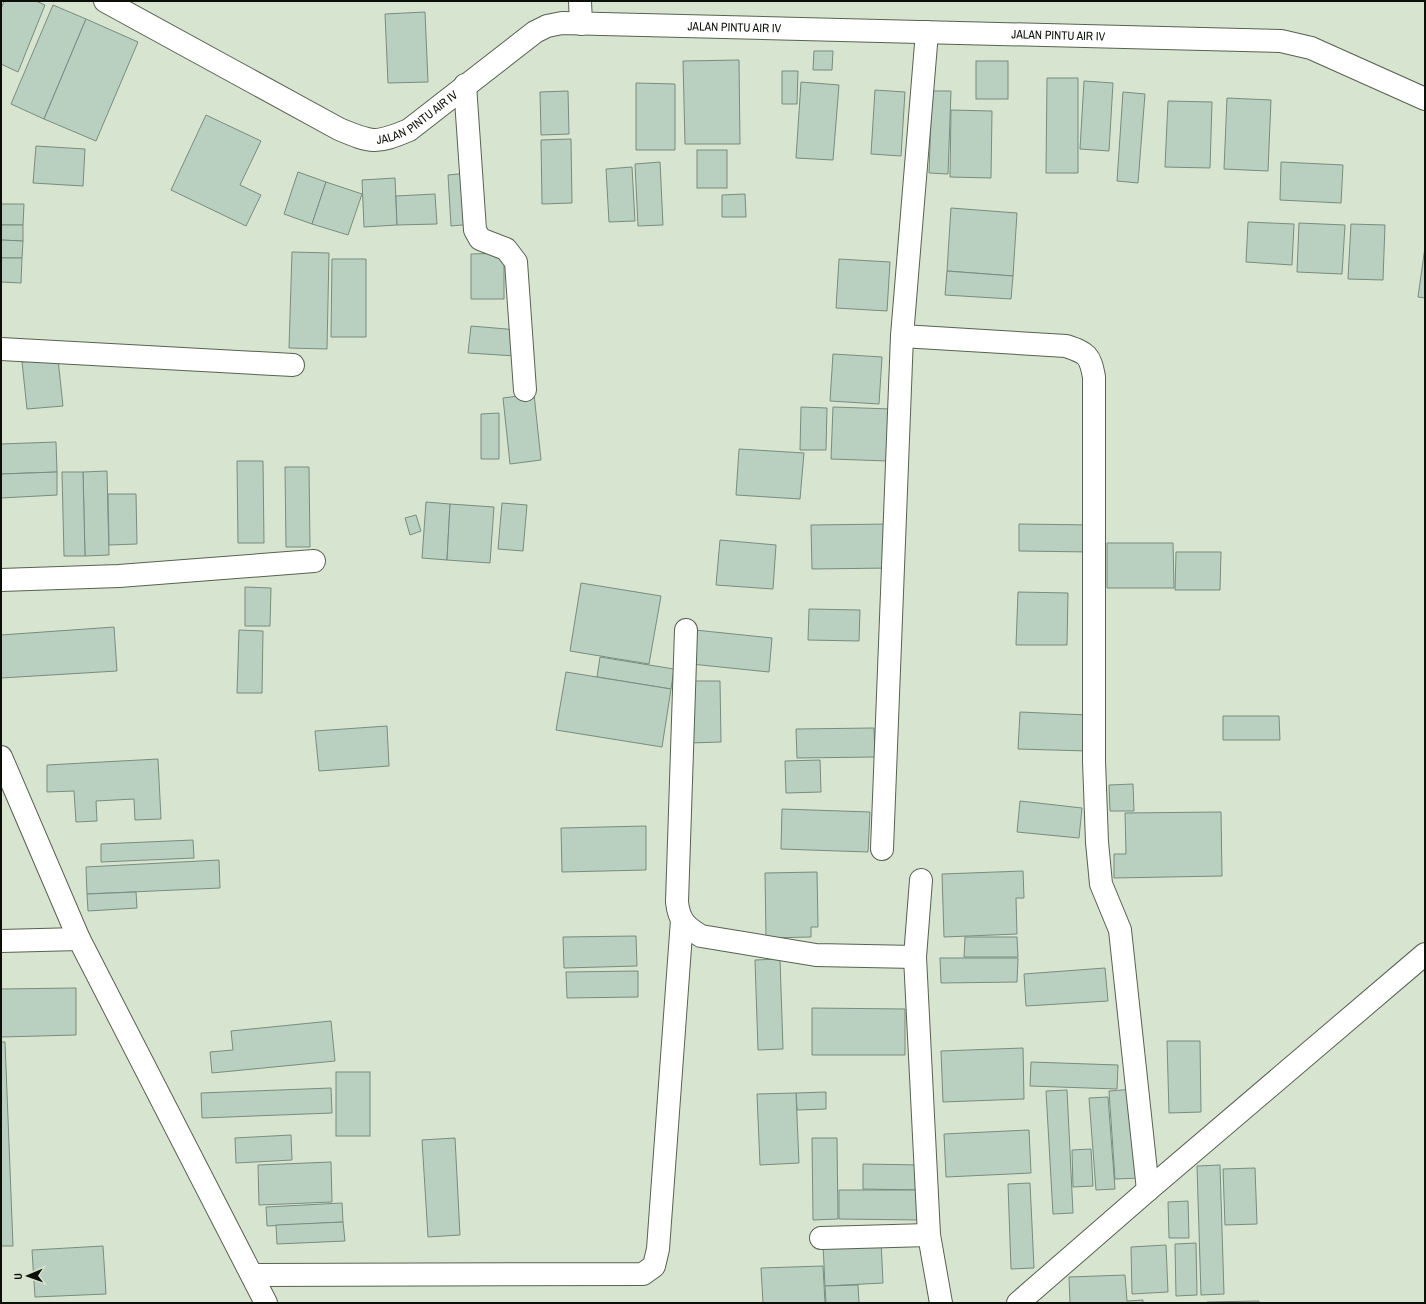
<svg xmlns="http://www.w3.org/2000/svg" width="1426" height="1304" viewBox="0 0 1426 1304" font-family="'Archivo Narrow',sans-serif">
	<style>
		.building { fill: #b9cfc0; stroke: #788d7f }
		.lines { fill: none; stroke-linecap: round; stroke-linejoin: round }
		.minor-casing { stroke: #576250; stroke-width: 24 }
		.major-casing { stroke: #576250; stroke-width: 24 }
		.minor { stroke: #fff; stroke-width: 22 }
		.major { stroke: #fff; stroke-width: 22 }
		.labels { text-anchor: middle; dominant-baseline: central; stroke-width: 3.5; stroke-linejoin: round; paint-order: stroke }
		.street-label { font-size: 12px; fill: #0c1009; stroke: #d7e4cf }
	</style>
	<rect width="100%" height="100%" fill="#d7e4cf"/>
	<g class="building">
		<path d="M4,1H36L45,5L18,72L1,64V9Z"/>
		<path d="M53,5L86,19L44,119L11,104Z"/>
		<path d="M425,12L428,82L388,83L385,14Z"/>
		<path d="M86,19L138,42L96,141L44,119Z"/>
		<path d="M814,51H833L832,70H813Z"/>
		<path d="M739,60L740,144H685L683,61Z"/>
		<rect x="976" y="61" width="32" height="38"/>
		<path d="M782,71H798L797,104H782Z"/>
		<path d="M1047,78H1078V173H1046Z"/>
		<path d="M1084,81L1113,83L1109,151L1080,149Z"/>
		<path d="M801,82L839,85L833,160L796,158Z"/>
		<path d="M636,83L675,84V150H636Z"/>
		<path d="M875,90L905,92L901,156L871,154Z"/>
		<path d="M568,91L569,134L541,135L540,92Z"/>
		<path d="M932,91H951L948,174L929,173Z"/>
		<path d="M1123,92L1145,94L1138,183L1117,181Z"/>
		<path d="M1227,98L1271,100L1268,171L1224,169Z"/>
		<path d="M1168,101L1212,102L1210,168L1165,167Z"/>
		<path d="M951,110L992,111L991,178L950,177Z"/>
		<path d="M206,115L261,141L240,185L261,195L246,226L171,190Z"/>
		<path d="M571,139L572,203L542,204L541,140Z"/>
		<path d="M36,146L85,149L83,186L33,183Z"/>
		<rect x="697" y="150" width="30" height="38"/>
		<path d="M660,162L663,225L638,226L635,164Z"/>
		<path d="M1281,162L1343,165L1341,203L1280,200Z"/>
		<path d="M632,167L635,221L609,222L606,169Z"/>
		<path d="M298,172L326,182L312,224L284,214Z"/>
		<path d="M469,173L473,224L451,226L448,175Z"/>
		<path d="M395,178L397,225L364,227L362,180Z"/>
		<path d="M326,182L362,194L348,235L312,224Z"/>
		<path d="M435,194L437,224L397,225L396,196Z"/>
		<path d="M745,194L746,217H722V195Z"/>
		<path d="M1,204H24L23,225H1Z"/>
		<path d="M951,208L1017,213L1013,276L947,271Z"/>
		<path d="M1248,222L1294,224L1292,265L1246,262Z"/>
		<path d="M1299,223L1345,225L1342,274L1297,272Z"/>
		<path d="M1351,224L1385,225L1383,280L1348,279Z"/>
		<path d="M1,225H23V241L1,240Z"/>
		<path d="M1,240L23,241L22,258H1Z"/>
		<path d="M1425,247V298L1418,297Z"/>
		<path d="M292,252L329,253L327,349L289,348Z"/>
		<path d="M504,253V299H471V254Z"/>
		<path d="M1,258H22L21,283L1,282Z"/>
		<path d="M332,259H366V337H331Z"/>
		<path d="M839,259L890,262L887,311L836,308Z"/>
		<path d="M947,271L1013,276L1011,299L945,295Z"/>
		<path d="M471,326L518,330L516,356L468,353Z"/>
		<path d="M833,354L882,357L879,404L830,401Z"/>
		<path d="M58,359L63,406L27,409L22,362Z"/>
		<path d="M534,394L541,460L510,464L503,398Z"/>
		<path d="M801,407L827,408L826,450H800Z"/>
		<path d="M833,407L891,409L888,461L831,459Z"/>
		<path d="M499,413V459H481V414Z"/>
		<path d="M56,442L57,472L1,474V444Z"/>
		<path d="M739,449L804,453L800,499L736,495Z"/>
		<path d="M237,461H263L264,543H238Z"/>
		<path d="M285,467H309L310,547H286Z"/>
		<path d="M107,471L109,555L85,556L83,472Z"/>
		<path d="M57,472V495L1,498V474Z"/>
		<path d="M62,472H83L85,556H64Z"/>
		<path d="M108,494H136L137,544L109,545Z"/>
		<path d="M426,502L450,504L447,560L422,558Z"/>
		<path d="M502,503L527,505L523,551L498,549Z"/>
		<path d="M450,504L494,507L490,563L447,560Z"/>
		<path d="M416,515L421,531L410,535L405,518Z"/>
		<path d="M892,524V568L812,569L811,525Z"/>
		<path d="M1019,524L1092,525V552L1019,551Z"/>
		<path d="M720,540L776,545L773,589L716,585Z"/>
		<path d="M1107,543H1173L1174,588H1107Z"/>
		<path d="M1176,552H1221L1220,590H1175Z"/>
		<path d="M581,583L661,596L649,664L570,651Z"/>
		<path d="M245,587L271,588L270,626H245Z"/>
		<path d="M1018,592L1068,593L1067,645H1016Z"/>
		<path d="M809,609L860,610L859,641L808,640Z"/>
		<path d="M114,627L117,671L1,678V635Z"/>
		<path d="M239,630L263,631L262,693H237Z"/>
		<path d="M695,630L772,638L769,672L691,664Z"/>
		<path d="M600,657L674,669L671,689L597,677Z"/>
		<path d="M566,672L671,689L662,747L556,730Z"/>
		<path d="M688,681H720L721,742L689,743Z"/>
		<path d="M1020,712L1088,715L1087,751L1018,749Z"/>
		<path d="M1223,716H1279L1280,740H1223Z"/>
		<path d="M387,726L389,766L319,771L315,731Z"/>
		<path d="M874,728L875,757L797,758L796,729Z"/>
		<path d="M158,759L161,819L135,820L134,799L96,801L97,821L76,822L74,791L47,792V765Z"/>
		<path d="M820,760L821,792L786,793L785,761Z"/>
		<path d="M1133,784L1134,811H1110L1109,785Z"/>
		<path d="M1020,801L1082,808L1079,838L1017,832Z"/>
		<path d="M782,809L870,812L868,852L781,849Z"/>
		<path d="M1221,812L1222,876L1114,878V854H1126L1125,813Z"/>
		<path d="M646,826V870L562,872L561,828Z"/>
		<path d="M193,840L194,858L101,862V844Z"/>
		<path d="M219,860L220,888L87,894L86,867Z"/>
		<path d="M1023,871L1024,898H1016L1017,934L944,937L942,874Z"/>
		<path d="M817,872L818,927H811V937L766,938L765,873Z"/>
		<path d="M136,892L137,908L88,911L87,894Z"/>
		<path d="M636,936L637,966L564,968L563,937Z"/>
		<path d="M965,937H1017L1018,957H964Z"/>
		<path d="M940,958H1018L1017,982L941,983Z"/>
		<path d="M780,959L783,1049L758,1050L755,960Z"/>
		<path d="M1105,968L1108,1001L1026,1006L1024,974Z"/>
		<path d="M638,971V997L567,998L566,972Z"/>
		<path d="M76,988V1035L1,1037V989Z"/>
		<path d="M812,1008L905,1009V1055H812Z"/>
		<path d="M331,1021L335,1061L212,1073L210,1052L233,1050L231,1031Z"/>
		<path d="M1167,1041H1200L1201,1112L1169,1113Z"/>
		<path d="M1,1042H5L13,1246H1Z"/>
		<path d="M1023,1048L1024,1099L943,1102L941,1051Z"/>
		<path d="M1031,1062L1118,1065L1117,1089L1030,1086Z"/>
		<rect x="336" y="1072" width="34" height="64"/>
		<path d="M331,1088L332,1113L202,1118L201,1093Z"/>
		<path d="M1135,1089L1141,1178L1115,1179L1109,1091Z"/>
		<path d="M1067,1090L1073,1213L1053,1214L1046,1091Z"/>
		<path d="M826,1092V1109L797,1110L796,1093Z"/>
		<path d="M796,1093L799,1163L760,1165L757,1094Z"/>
		<path d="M1108,1097L1115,1189L1096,1190L1089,1098Z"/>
		<path d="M1029,1130L1031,1173L946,1177L944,1134Z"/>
		<path d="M291,1135L292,1160L236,1163L235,1138Z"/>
		<path d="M455,1138L460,1235L428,1237L422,1140Z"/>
		<path d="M812,1138H837L838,1219L813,1220Z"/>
		<path d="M1091,1149L1093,1186L1073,1187L1072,1150Z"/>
		<path d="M331,1162L332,1202L259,1205L258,1165Z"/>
		<path d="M863,1164L921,1165L920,1190L863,1189Z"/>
		<path d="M1220,1165L1224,1294L1201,1295L1197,1166Z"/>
		<path d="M1255,1168L1257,1224L1225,1225L1223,1169Z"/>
		<path d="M1030,1183L1034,1268L1011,1269L1008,1184Z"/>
		<path d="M839,1190H921V1220L839,1219Z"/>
		<path d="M1188,1201L1189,1238H1169L1168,1202Z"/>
		<path d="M342,1203L343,1222L267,1226L266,1207Z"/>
		<path d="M343,1222L345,1241L277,1244L276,1225Z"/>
		<path d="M881,1241L883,1283L825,1286L823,1244Z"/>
		<path d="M1196,1243L1197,1295L1176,1296L1175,1244Z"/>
		<path d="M1166,1245L1168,1292L1132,1294L1131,1247Z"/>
		<path d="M103,1246L106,1294L35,1297L32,1250Z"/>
		<path d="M823,1266L825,1303H763L761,1268Z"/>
		<path d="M1125,1275L1127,1301L1143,1300V1303H1070L1069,1277Z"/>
		<path d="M858,1285L859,1303H826L825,1286Z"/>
		<path d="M1259,1301V1303H1207V1302Z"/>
	</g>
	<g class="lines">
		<defs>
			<g id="minor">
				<path d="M580,1L581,24"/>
				<path d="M465,85L475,230L480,239L506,249L516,262L525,390"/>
				<path d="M902,336L1066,346C1087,353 1090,355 1094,377V761L1097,842L1101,884L1120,930L1148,1190"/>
				<path d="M1,349L293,365"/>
				<path d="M1,580L119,576L314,561"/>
				<path d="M686,630L677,902C679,921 686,927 701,936L816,955L915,957"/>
				<path d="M1,757L79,939L266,1303"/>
				<path d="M882,849L902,336L927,32"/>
				<path d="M921,880L915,957L929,1235L941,1303"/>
				<path d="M1,941L79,939"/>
				<path d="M821,1238L929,1235"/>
				<path d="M252,1275L643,1274L654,1266L658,1249L682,920"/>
				<path d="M1018,1303L1148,1190L1425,954"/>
			</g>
			<g id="major">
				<path id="s1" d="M105,1L339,129C372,143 376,144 409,130L535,32L547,26L562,23L1281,41L1311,48L1425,99"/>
			</g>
		</defs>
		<use href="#minor" class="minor-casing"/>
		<use href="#major" class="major-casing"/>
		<use href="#minor" class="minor"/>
		<use href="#major" class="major"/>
	</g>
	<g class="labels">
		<g class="street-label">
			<text stroke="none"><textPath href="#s1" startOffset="701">JALAN PINTU AIR IV</textPath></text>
			<text stroke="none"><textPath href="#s1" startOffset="1025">JALAN PINTU AIR IV</textPath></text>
			<text stroke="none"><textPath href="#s1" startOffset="353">JALAN PINTU AIR IV</textPath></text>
		</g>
	</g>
	<rect width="1426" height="1304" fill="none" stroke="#0c1009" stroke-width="4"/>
	<g transform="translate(28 1276) rotate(268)" stroke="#d7e4cf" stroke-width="3" paint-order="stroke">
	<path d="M0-3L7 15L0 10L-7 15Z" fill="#0c1009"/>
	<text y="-6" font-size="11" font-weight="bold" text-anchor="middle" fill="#0c1009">U</text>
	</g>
</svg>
